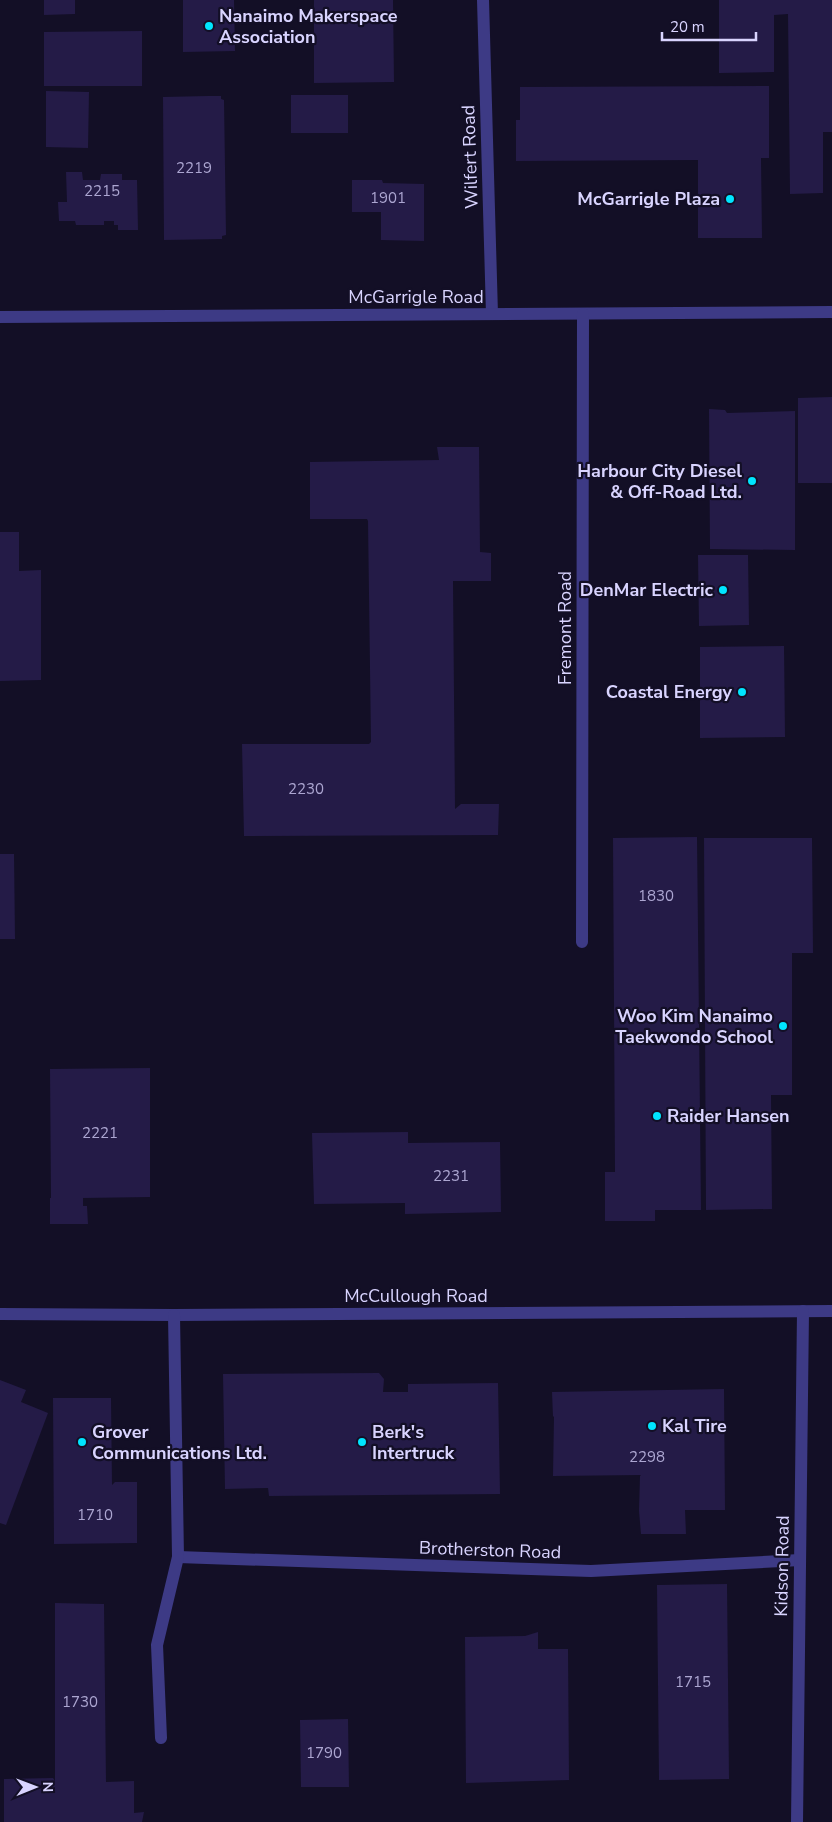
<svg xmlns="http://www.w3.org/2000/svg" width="832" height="1822" viewBox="0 0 832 1822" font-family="'Nunito Sans',sans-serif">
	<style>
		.building { fill: #241b47 }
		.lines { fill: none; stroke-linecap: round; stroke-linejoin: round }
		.street { stroke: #3d3a85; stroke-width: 12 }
		.poi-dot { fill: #00e5ff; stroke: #130f26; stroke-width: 2 }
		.labels { text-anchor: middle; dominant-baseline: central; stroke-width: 4.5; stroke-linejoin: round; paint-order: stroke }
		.number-label { font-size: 15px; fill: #aca6d1 }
		.poi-label { font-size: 18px; font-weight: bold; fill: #d9d4ff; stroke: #130f26; text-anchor: start }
		.street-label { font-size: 18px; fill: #d9d4ff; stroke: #130f26 }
	</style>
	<rect width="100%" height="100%" fill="#130f26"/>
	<g class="building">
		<path d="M44,0H75V14L44,15Z"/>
		<path d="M183,0H234L235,51L183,52Z"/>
		<path d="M314,0H393L394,82L314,83Z"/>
		<path d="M719,0H832V132H823V193L790,194L788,14L774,15V72L719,73Z"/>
		<path d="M142,31V86H44V32Z"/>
		<path d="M769,86V158H761L762,238H698V160L516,161V120H520V87Z"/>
		<path d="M46,91L89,92L88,148L46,147Z"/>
		<rect x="291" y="95" width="57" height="38"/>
		<path d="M208,96H221V99L224,100L226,235L222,236V239L164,240L163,97Z"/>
		<path d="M66,172H82L83,180H100L101,174H122V180H137L138,230H118V225H114V221H104V225H76L75,221H59L58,202H67Z"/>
		<path d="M352,180H382L383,183L424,184V241L381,240V212H352Z"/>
		<path d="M832,397V483H798V398Z"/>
		<path d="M709,409L725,410L727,413L795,411V550L710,549Z"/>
		<path d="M437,447H479L480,552L491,553V581H453L455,809L461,804H499L498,835L244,836L242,744H369L371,742L368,521L367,519H310V462L439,460Z"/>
		<path d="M0,532H19V571L41,570V680L0,681Z"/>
		<path d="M698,555H748L749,625L699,626Z"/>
		<path d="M784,646L785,737L700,738V647Z"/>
		<path d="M697,837L701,1210H655V1221H605V1172H615L613,838Z"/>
		<path d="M704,838H812L813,953H792V1095H771L772,1209L706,1210Z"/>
		<path d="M0,854H14L15,939H0Z"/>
		<path d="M150,1068V1197L83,1198V1206H87L88,1224H50V1198H51L50,1069Z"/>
		<path d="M408,1132V1143L500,1142L501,1212L405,1214V1203L314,1204L312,1133Z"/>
		<path d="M379,1373L384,1379L383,1392H408V1384L498,1383L500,1494L269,1496L268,1488L225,1489L223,1374Z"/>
		<path d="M0,1380L26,1390L21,1402L48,1413L6,1525L0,1523Z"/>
		<path d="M724,1389L725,1510H685L686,1534H641L639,1511L640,1476L641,1475L553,1476L554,1416L553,1417L552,1392Z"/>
		<path d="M53,1398H111L112,1485L115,1482H137V1543L54,1544Z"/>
		<path d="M727,1584L729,1779L659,1780L657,1585Z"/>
		<path d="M55,1603L104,1604L106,1782L134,1781V1813L144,1812L142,1822H4V1779L53,1778L55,1781Z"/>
		<path d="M538,1632V1649H568L569,1780L466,1783L465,1637L525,1636Z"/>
		<path d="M348,1719L349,1787H301L300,1720Z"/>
	</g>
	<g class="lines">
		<g class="street">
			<path d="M483,0L492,314"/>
			<path d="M0,317L832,312"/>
			<path d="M582,942L583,314"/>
			<path d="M0,1314L174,1315L832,1311"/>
			<path d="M178,1557L591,1571L800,1560"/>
			<path d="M161,1738L157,1645L178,1557L174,1315"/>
			<path d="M797,1822L803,1311"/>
		</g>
	</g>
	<g class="poi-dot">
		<circle cx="209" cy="26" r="5"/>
		<circle cx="730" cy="199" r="5"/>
		<circle cx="752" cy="481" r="5"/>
		<circle cx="723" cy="590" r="5"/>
		<circle cx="742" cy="692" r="5"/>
		<circle cx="783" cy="1026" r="5"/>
		<circle cx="657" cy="1116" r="5"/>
		<circle cx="652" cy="1426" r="5"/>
		<circle cx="82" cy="1442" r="5"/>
		<circle cx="362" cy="1442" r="5"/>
	</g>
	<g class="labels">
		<g class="number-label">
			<text x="194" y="168">2219</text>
			<text x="102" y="191">2215</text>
			<text x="388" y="198">1901</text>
			<text x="306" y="789">2230</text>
			<text x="656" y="896">1830</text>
			<text x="100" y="1133">2221</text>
			<text x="451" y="1176">2231</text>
			<text x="647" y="1457">2298</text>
			<text x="95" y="1515">1710</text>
			<text x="693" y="1682">1715</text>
			<text x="80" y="1702">1730</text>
			<text x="324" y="1753">1790</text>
		</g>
		<g class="poi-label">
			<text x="219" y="16">Nanaimo Makerspace<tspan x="219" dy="21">Association</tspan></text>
			<text x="720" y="199" text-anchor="end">McGarrigle Plaza</text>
			<text x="742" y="471" text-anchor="end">Harbour City Diesel<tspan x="742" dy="21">&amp; Off-Road Ltd.</tspan></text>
			<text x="713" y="590" text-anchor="end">DenMar Electric</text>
			<text x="732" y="692" text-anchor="end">Coastal Energy</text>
			<text x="773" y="1016" text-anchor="end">Woo Kim Nanaimo<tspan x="773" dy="21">Taekwondo School</tspan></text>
			<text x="667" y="1116">Raider Hansen</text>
			<text x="662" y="1426">Kal Tire</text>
			<text x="92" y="1432">Grover<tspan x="92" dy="21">Communications Ltd.</tspan></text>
			<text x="372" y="1432">Berk's<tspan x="372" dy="21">Intertruck</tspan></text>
		</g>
		<g class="street-label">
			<text transform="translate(470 157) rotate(-92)">Wilfert Road</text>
			<text x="416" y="297">McGarrigle Road</text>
			<text transform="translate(565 628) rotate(-90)">Fremont Road</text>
			<text x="416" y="1296">McCullough Road</text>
			<text transform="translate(490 1550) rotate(2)">Brotherston Road</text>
			<text transform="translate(782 1566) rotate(-89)">Kidson Road</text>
		</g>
	</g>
	<g transform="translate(35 1787) rotate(89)" stroke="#130f26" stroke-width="4" paint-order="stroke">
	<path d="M0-4L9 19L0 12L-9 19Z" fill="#d9d4ff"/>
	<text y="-8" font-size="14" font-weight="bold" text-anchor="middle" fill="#d9d4ff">N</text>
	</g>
	<path d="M662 32v8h94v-8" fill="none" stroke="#d9d4ff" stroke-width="2.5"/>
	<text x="670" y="32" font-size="15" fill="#d9d4ff" stroke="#130f26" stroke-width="4" paint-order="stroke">20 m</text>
</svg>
